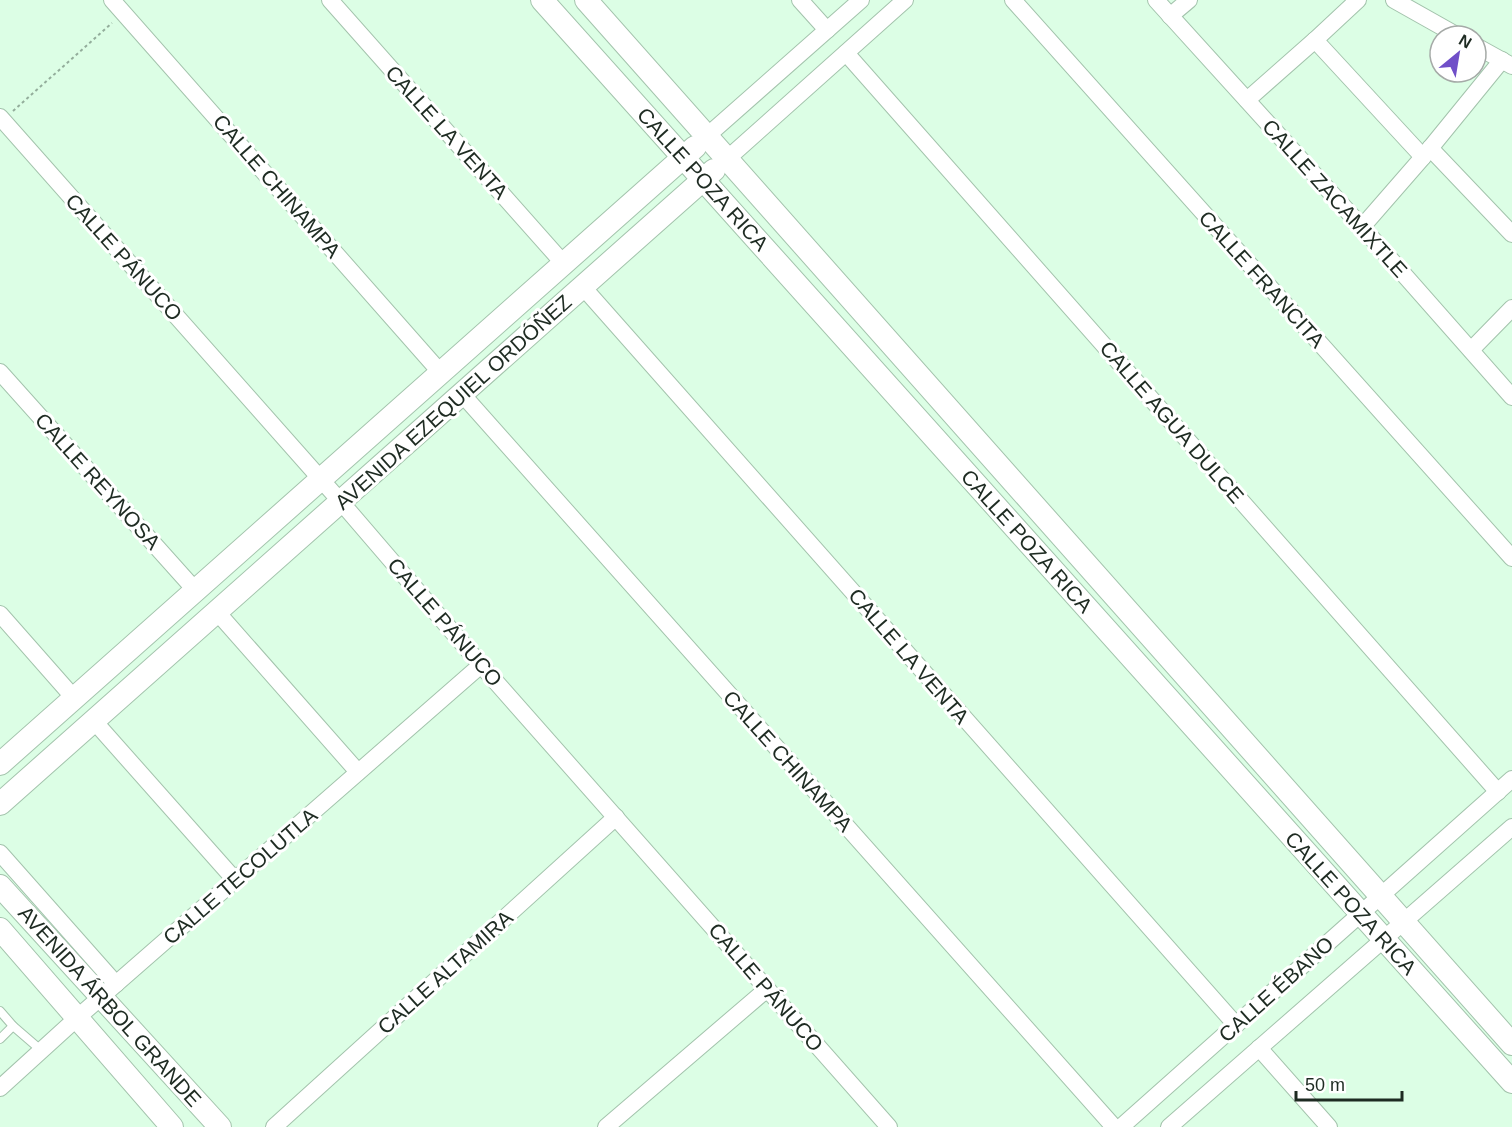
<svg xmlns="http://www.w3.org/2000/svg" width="1512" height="1127" viewBox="0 0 1512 1127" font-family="Arial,sans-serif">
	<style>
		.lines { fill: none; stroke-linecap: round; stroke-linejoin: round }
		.lane-casing { stroke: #a3c3ac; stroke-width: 10 }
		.street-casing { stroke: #a3c3ac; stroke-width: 18 }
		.secondary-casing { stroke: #a3c3ac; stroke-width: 24 }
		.path { stroke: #93ad9b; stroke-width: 2; stroke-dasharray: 3 3; stroke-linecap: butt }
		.lane { stroke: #fff; stroke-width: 8 }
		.street { stroke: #fff; stroke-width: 16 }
		.secondary { stroke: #fff; stroke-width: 22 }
		.labels { text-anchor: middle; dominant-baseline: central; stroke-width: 6; stroke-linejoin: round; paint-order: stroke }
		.street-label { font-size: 21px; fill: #1e2b22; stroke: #fff }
	</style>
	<rect width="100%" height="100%" fill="#dcfee5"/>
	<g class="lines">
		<defs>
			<g id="lane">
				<path d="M0,1011L13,1026L42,1051"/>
				<path d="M0,1039L13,1026"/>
			</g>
			<g id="street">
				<path d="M112,0L441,373"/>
				<path d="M330,0L564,264"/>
				<path d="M800,0L827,30"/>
				<path d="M1013,0L1512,558"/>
				<path d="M1156,0L1362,227L1512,397"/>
				<path d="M1394,0L1458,36"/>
				<path d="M1170,16L1189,0"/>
				<path d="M1315,40L1423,157"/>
				<path d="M1476,46L1512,66"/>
				<path d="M846,53L1498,792"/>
				<path d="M1247,100L1315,40L1358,0"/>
				<path d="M0,117L341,502L481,665L889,1127"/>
				<path d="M707,136L861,0"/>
				<path d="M1430,148L1512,234"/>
				<path d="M727,159L905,0"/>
				<path d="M1362,227L1423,157L1502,60"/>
				<path d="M583,287L1236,1025"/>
				<path d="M1471,350L1512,308"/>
				<path d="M0,372L196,591"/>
				<path d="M462,394L1114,1127"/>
				<path d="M217,612L358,772"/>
				<path d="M0,614L74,698"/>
				<path d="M94,721L235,880"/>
				<path d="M0,853L116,984"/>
				<path d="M1259,1048L1329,1127"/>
				<path d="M0,1088L77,1018L481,665"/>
				<path d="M274,1127L616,817"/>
				<path d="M606,1127L767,989"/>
				<path d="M1121,1127L1512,779"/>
				<path d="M1169,1127L1512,827"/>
			</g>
			<g id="secondary">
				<path d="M542,0L1512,1082"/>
				<path d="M586,0L1512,1044"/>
				<path d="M0,764L695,147"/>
				<path d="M0,804L714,170"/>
				<path d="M0,886L220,1127"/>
				<path d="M0,929L172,1127"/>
			</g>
		</defs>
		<use href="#lane" class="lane-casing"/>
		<use href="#street" class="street-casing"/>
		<use href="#secondary" class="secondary-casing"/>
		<path class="path" d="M13,111L112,23"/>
		<use href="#lane" class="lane"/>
		<use href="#street" class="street"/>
		<use href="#secondary" class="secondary"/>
	</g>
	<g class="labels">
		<g class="street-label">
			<text transform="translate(447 132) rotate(48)">CALLE LA VENTA</text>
			<text transform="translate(703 179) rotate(48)">CALLE POZA RICA</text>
			<text transform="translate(277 186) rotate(49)">CALLE CHINAMPA</text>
			<text transform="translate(1335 198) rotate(48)">CALLE ZACAMIXTLE</text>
			<text transform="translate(124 257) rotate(48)">CALLE PÁNUCO</text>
			<text transform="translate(1262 279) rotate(48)">CALLE FRANCITA</text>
			<text transform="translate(453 402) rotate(-42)">AVENIDA EZEQUIEL ORDÓÑEZ</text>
			<text transform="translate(1172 422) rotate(49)">CALLE AGUA DULCE</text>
			<text transform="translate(98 481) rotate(48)">CALLE REYNOSA</text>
			<text transform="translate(1027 541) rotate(48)">CALLE POZA RICA</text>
			<text transform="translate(445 622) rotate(49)">CALLE PÁNUCO</text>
			<text transform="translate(909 656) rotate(49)">CALLE LA VENTA</text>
			<text transform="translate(788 761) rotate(48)">CALLE CHINAMPA</text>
			<text transform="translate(240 876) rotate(-41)">CALLE TECOLUTLA</text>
			<text transform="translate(1351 903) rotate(48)">CALLE POZA RICA</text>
			<text transform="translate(445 972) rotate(-42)">CALLE ALTAMIRA</text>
			<text transform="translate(766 987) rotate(49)">CALLE PÁNUCO</text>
			<text transform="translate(1276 989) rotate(-42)">CALLE ÉBANO</text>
			<text transform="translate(110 1006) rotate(48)">AVENIDA ÁRBOL GRANDE</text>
		</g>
	</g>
	<g transform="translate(1458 54) rotate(30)"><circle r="28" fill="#ffffff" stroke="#a5aaa7" stroke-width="1.5"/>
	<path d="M0-4.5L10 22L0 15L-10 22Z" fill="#704fc8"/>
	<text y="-9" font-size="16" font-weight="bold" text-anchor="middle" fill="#1e2b22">N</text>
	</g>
	<path d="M1296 1091v9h106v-9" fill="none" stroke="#1e2b22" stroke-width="3"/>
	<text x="1305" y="1091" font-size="18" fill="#1e2b22" stroke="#ffffff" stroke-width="4.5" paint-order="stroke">50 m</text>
</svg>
